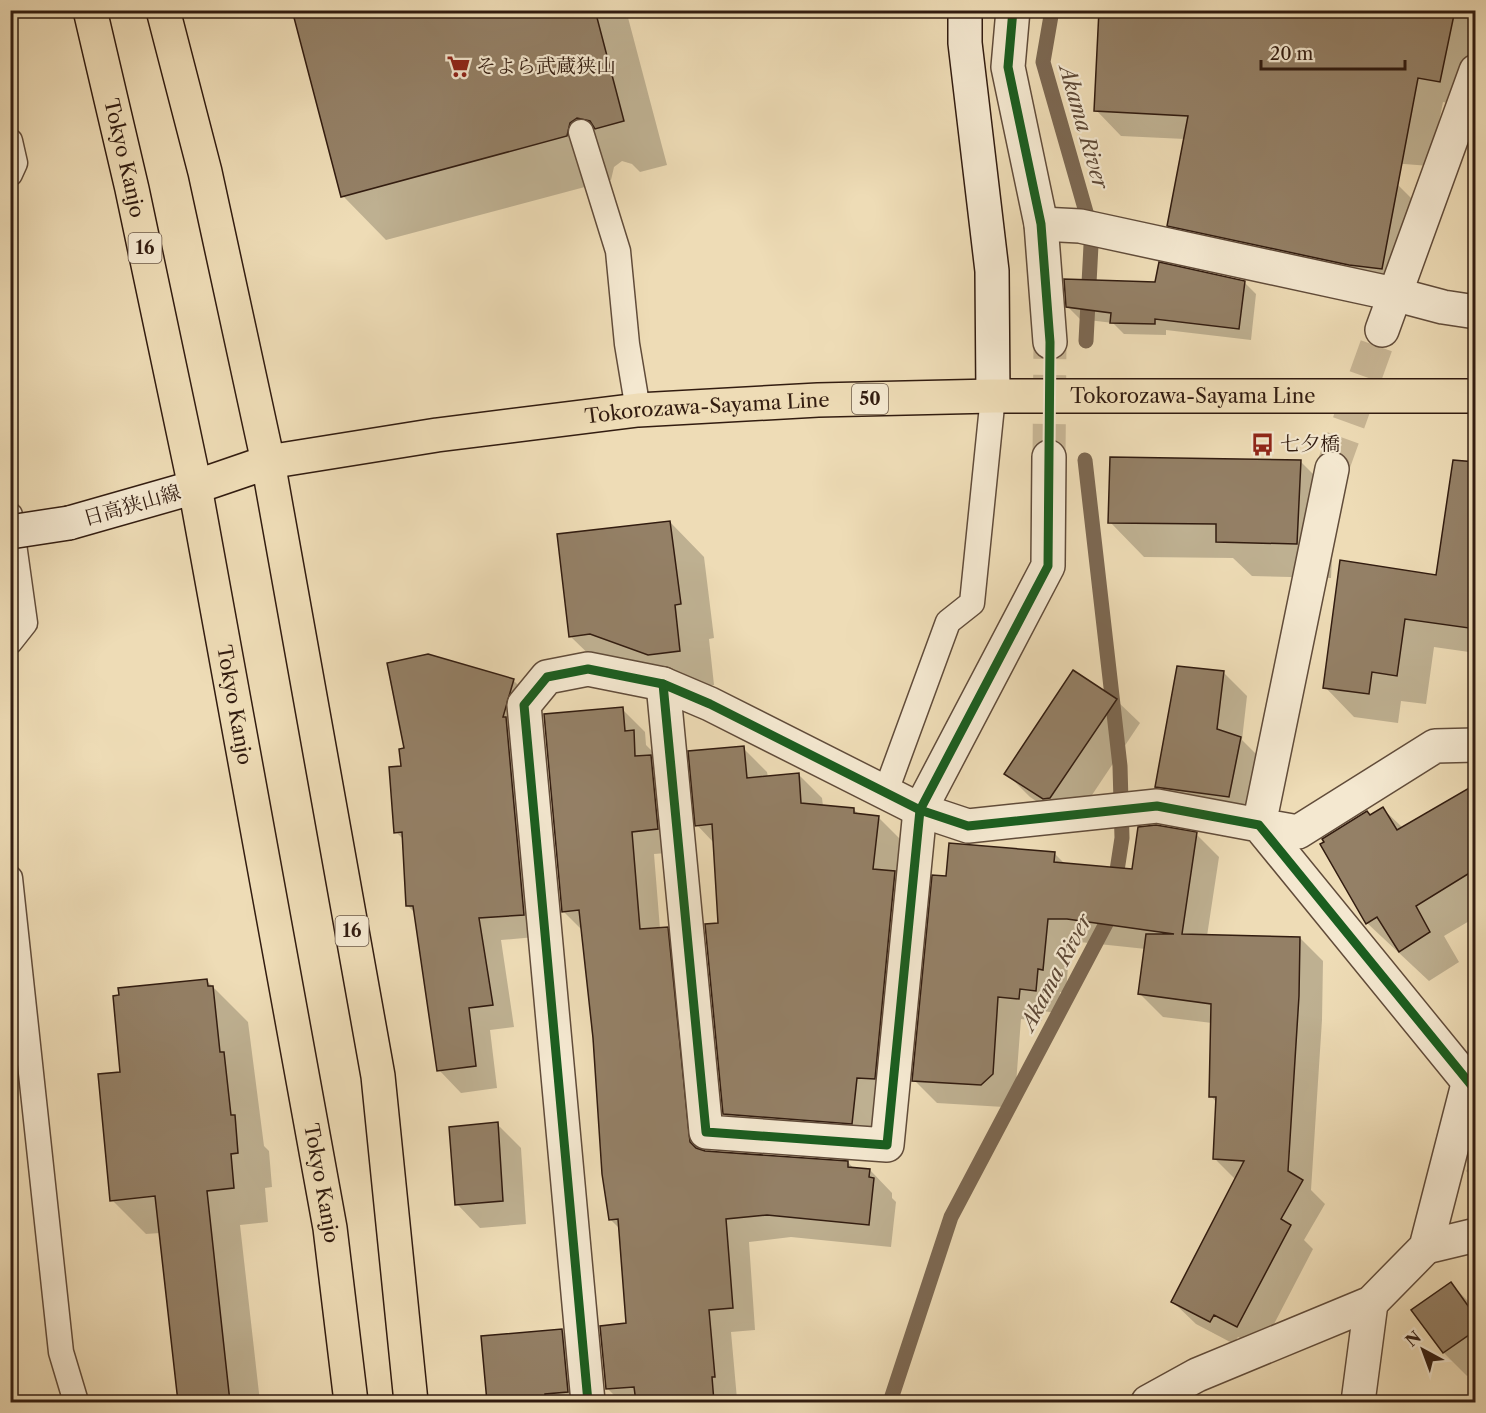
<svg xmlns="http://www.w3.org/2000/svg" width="1486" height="1413" viewBox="0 0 1486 1413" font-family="'Libre Caslon Text','Noto Serif JP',serif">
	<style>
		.shadow { fill: #0003 }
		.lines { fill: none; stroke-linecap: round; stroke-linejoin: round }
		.stream { stroke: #7c6852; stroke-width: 15 }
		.building { fill: #948066; stroke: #321c10; stroke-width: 1.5 }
		.street-tunnel { stroke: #c8b695; stroke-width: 33; stroke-dasharray: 33 16; stroke-linecap: butt }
		.lane-casing { stroke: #614c3a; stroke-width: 27 }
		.street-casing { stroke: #614c3a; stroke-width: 36 }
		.secondary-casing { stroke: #321c10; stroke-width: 36 }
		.primary-casing { stroke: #321c10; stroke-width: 36 }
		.highway-casing { stroke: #321c10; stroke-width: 36 }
		.lane { stroke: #f4e8d0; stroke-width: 24 }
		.street { stroke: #f4e8d0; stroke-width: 33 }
		.secondary { stroke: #f4e8d0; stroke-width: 33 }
		.primary { stroke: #eedcb6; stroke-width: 33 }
		.highway { stroke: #eedcb6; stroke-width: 33 }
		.secondary-bridge-casing { stroke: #321c10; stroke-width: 36; stroke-linecap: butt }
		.secondary-bridge { stroke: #f4e8d0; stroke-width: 33 }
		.cycleway-casing { stroke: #f4e8d0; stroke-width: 13 }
		.cycleway { stroke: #1b5e20; stroke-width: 9 }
		.labels { text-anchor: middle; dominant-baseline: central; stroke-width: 4.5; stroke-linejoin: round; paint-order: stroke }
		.shield { fill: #f4e8d0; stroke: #6c594a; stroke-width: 1.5 }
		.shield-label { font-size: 18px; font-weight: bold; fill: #321c10 }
		.poi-label { font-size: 20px; fill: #321c10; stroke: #f4e8d0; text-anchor: start }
		.street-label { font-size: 20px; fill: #321c10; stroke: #f4e8d0 }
		.water-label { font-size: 21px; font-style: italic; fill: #5d4836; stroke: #f4e8d0 }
	</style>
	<rect width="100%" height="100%" fill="#eedcb6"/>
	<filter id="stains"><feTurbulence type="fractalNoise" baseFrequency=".00333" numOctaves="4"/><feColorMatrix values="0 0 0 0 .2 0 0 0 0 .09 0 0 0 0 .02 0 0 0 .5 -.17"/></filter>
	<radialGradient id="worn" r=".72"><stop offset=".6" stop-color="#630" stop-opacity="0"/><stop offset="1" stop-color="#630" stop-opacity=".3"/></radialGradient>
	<g class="shadow">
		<path d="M293,10H626L667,165L640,172L632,164L622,161L614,167L611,180L386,240L343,196Z"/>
		<path d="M1101,10H1476V57L1465,106L1443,102L1430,166L1391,163L1397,184L1422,209L1407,294L1194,251L1168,225L1185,139L1121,136L1096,110Z"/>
		<path d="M1244,282L1256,294L1251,340L1166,330V335L1124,334L1113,323L1080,319L1068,307Z"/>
		<path d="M1301,462L1335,496L1331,578L1252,576L1233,558L1144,557L1110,522Z"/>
		<path d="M1476,477V653L1434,647L1426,704L1401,701L1398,723L1354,717L1325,687L1437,576Z"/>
		<path d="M670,522L704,557L714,638L709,639L714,685L683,689L605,670L570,636Z"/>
		<path d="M1223,672L1247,696L1242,740L1264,762L1253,820L1180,811L1157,787Z"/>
		<path d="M513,680L535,702L546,936L501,940L514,1027L490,1030L497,1088L461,1093L439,1070L415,913L408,906L404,840L396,832L403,768Z"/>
		<path d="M1116,700L1140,723L1074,822H1068L1030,797L1006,773Z"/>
		<path d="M622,709L645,732L646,745L656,755L680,852L654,854L660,929H667L690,952L711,1153L848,1162L854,1169L870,1170L892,1193V1198L896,1202L891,1247L791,1237L749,1242L755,1330L731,1332L737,1399L734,1400V1402H621L607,1388L628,1325L620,1229L610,1219L582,930L563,911Z"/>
		<path d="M743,748L767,772L768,777L798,774L822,798L823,806L853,809L860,815L878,817L902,841L875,1147L748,1138L725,1114L720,925L714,843L697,825Z"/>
		<path d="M1476,790V917L1444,936L1459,962L1429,981L1367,923L1371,816L1383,809L1403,828Z"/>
		<path d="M1196,834L1219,857L1207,936L1300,938L1323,961L1322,1020L1311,1190L1325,1204L1304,1240L1313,1249L1261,1349L1238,1337L1234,1344L1196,1324L1173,1302L1236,1180L1215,1159L1217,1103L1211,1096L1212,1023L1163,1017L1140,994L1146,949L1070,941L1066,992H1060L1058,1013L1042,1011V1021L1021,1019L1015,1097L1004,1107L937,1103L914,1080L947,878L1054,853L1065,864L1133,870Z"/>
		<path d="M207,981L248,1022L264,1146L269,1151L272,1187L265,1188L268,1222L240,1225L260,1402H179L160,1233L146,1234L112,1200L121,1074Z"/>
		<path d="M497,1124L521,1148L526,1224L480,1228L457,1204Z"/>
		<path d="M1476,1158V1181L1466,1171Z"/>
		<path d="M1451,1284L1476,1309V1370L1467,1376L1444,1353Z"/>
		<path d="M562,1331L585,1354L589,1402H488L483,1338Z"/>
	</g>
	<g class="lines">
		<g class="stream">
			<path d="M1052,10L1043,62L1088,219"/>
			<path d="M1086,341L1091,245"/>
			<path d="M890,1402L951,1217L1110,916L1122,838L1120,766L1085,460"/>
		</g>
	</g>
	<g class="building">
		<path d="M292,10H595L624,121L595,129L590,121L577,118L570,123L567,136L341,197Z"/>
		<path d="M1099,10H1455L1440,82L1418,78L1382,269L1349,265L1167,226L1188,116L1094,111Z"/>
		<path d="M1159,262L1245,281L1239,329L1155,319V324L1110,323L1111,313L1066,307L1064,279L1155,282Z"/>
		<path d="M1110,457L1301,460L1297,544L1216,542V524L1108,523Z"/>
		<path d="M1453,460L1476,462V629L1405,619L1397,676L1372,672L1369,694L1323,688L1340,560L1436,575Z"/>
		<path d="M670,521L681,604L675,605L680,651L648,655L590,634L569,637L557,534Z"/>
		<path d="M428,654L514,679L503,717H506L524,915L479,918L493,1005L469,1008L476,1066L437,1071L413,906H406L402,832L394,833L389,767L401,766L399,749L404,748L387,663Z"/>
		<path d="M1177,666L1224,671L1217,729L1241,737L1229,797L1155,787Z"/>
		<path d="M1073,670L1117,699L1050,798L1043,799L1004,774Z"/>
		<path d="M623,707L625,731L634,730L635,756L651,755L658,829L632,832L640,929L668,927L690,1142L696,1148L705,1151L848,1161V1167L870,1169L869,1177L874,1178L869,1225L767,1215L726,1219L733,1308L709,1310L715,1377H712L714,1402H636L634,1387L606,1389L600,1326L626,1323L618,1219L609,1220L602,1174L593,1038L579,910L562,912L544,714Z"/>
		<path d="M744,746L747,778L799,773L801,803L854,808V813L879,816L873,869L895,871L875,1079L857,1078L852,1124L723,1114L705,924L718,923L712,824L695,826L688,751Z"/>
		<path d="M1476,784V869L1416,906L1430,932L1399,952L1377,917L1366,924L1320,844L1324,842L1322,839L1367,811L1370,815L1383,807L1397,830Z"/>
		<path d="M1156,825L1197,832L1182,934L1300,937L1299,996L1288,1171L1303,1180L1281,1219L1291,1225L1237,1327L1214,1315L1210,1322L1171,1302L1244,1161L1213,1159L1216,1097H1209L1211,1004L1138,994L1146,934H1174L1067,919H1048L1043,970L1038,969L1036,991L1020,989L1019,999L998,997L993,1074L981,1085L912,1081L932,875L946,876L949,843L1055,852L1054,862L1132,869L1138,827Z"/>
		<path d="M207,979L208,986H213L220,1052H224L231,1115H235L238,1153L231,1154L234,1188L207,1191L230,1402H178L155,1196L110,1201L98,1074L120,1072L113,996L119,995L118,988Z"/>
		<path d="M498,1122L503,1201L455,1205L449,1127Z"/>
		<path d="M1451,1282L1476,1317V1330L1443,1353L1411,1310Z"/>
		<path d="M562,1329L568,1392L545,1394V1402H487L481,1336Z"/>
	</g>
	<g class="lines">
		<g class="street-tunnel">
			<path d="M1049,457L1050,342"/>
			<path d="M1332,469L1382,330"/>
		</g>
		<defs>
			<g id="lane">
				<path d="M581,132L618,251L627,344L638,410"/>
				<path d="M10,141L15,163L10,174"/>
				<path d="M10,515L25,623L10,642"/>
				<path d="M886,791L948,622L972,603L993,396"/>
				<path d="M10,878L61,1352L76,1402"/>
			</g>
			<g id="street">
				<path d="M1013,10L1008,67L1041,224L1050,342"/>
				<path d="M1041,224L1080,226L1394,294L1443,307L1476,312"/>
				<path d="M1382,330L1476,71"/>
				<path d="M1332,469L1259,825L1298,832L1435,746L1476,745"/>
				<path d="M663,684L706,1132L887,1145L920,810L1048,566L1049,457"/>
				<path d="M1426,1247L1476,1235"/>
				<path d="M588,1402L524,705L547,677L588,669L663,684L710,704L920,810L968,826L1157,806L1259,825L1476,1091"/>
				<path d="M1148,1402L1197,1375L1371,1303L1426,1247L1468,1084"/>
				<path d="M1358,1402L1371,1303"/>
			</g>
			<g id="secondary">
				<path d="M965,10V43L992,271L993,396"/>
				<path d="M69,523L195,487"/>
			</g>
			<g id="primary">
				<path id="s1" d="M195,487L268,462L437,435L638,410L818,400L993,396H1476"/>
			</g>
			<g id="highway">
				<path id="s2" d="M90,10L132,189L195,487L330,1228L351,1402"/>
				<path d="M163,10L205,172L268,462L378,1076L411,1402"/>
			</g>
		</defs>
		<use href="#lane" class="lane-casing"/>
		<use href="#street" class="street-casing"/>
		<use href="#secondary" class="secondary-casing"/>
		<use href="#primary" class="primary-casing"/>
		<use href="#highway" class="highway-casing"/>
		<use href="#lane" class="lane"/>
		<use href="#street" class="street"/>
		<use href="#secondary" class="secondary"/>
		<use href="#primary" class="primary"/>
		<use href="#highway" class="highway"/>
		<defs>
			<path id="secondary-bridge" d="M10,532L69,523"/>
		</defs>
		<use href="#secondary-bridge" class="secondary-bridge-casing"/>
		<use href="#secondary-bridge" class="secondary-bridge"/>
		<defs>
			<g id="cycleway">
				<path d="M663,684L706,1132L887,1145L920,810L1048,566L1050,342L1041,224L1008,67L1013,10"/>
				<path d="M588,1402L524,705L547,677L588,669L663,684L710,704L920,810L968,826L1157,806L1259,825L1476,1091"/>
			</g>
		</defs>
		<use href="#cycleway" class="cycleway-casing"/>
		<use href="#cycleway" class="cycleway"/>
	</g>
	<defs>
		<symbol id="supermarket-bare" viewBox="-9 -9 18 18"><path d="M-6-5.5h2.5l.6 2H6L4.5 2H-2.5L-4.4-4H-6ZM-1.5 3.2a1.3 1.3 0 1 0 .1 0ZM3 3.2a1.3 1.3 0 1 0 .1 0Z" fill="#8f2418" stroke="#f4e8d0" stroke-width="2.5" paint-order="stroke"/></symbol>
		<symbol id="bus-bare" viewBox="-9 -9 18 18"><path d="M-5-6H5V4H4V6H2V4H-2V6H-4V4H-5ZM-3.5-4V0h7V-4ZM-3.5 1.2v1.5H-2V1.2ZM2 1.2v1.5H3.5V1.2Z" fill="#8f2418" stroke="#f4e8d0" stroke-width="2.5" paint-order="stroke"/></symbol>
	</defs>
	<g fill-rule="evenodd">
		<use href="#supermarket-bare" x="442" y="50" width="33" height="33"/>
		<use href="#bus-bare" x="1246" y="428" width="33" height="33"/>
	</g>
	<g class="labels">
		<g class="shield">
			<rect x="128.5" y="233" width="33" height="30" rx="4.5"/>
			<rect x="852" y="384" width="36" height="30" rx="4.5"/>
			<rect x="335.5" y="916" width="33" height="30" rx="4.5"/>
		</g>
		<g class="shield-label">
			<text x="145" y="248">16</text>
			<text x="870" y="399">50</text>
			<text x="352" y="931">16</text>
		</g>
		<g class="poi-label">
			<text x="476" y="66">そよら武蔵狭山</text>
			<text x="1280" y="444">七夕橋</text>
		</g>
		<g class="street-label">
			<text stroke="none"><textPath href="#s2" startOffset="152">Tokyo Kanjo</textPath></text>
			<text stroke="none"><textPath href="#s1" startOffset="1006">Tokorozawa-Sayama Line</textPath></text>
			<text stroke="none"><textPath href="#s1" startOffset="520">Tokorozawa-Sayama Line</textPath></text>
			<text transform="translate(132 505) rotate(-16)">日高狭山線</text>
			<text stroke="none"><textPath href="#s2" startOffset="710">Tokyo Kanjo</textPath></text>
			<text stroke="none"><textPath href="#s2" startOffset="1196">Tokyo Kanjo</textPath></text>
		</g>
		<g class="water-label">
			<text transform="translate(1084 127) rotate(74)">Akama River</text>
			<text transform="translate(1056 972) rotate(-62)">Akama River</text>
		</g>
	</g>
	<rect width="1486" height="1413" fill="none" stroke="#eedcb6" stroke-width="36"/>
	<rect x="12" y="12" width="1462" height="1389" fill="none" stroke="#321c10" stroke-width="3"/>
	<rect x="18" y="18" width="1450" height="1377" fill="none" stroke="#321c10" stroke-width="1.5"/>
	<g transform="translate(1423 1350) rotate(319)" stroke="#f4e8d0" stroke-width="4.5" paint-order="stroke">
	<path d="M0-4.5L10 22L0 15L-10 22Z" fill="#321c10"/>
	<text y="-9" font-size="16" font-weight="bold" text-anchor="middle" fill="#321c10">N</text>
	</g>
	<path d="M1261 60v9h144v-9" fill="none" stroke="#321c10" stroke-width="3"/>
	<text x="1270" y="60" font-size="18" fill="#321c10" stroke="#f4e8d0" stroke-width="4.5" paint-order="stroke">20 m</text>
	<rect width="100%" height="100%" filter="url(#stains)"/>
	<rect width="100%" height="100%" fill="url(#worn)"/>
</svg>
